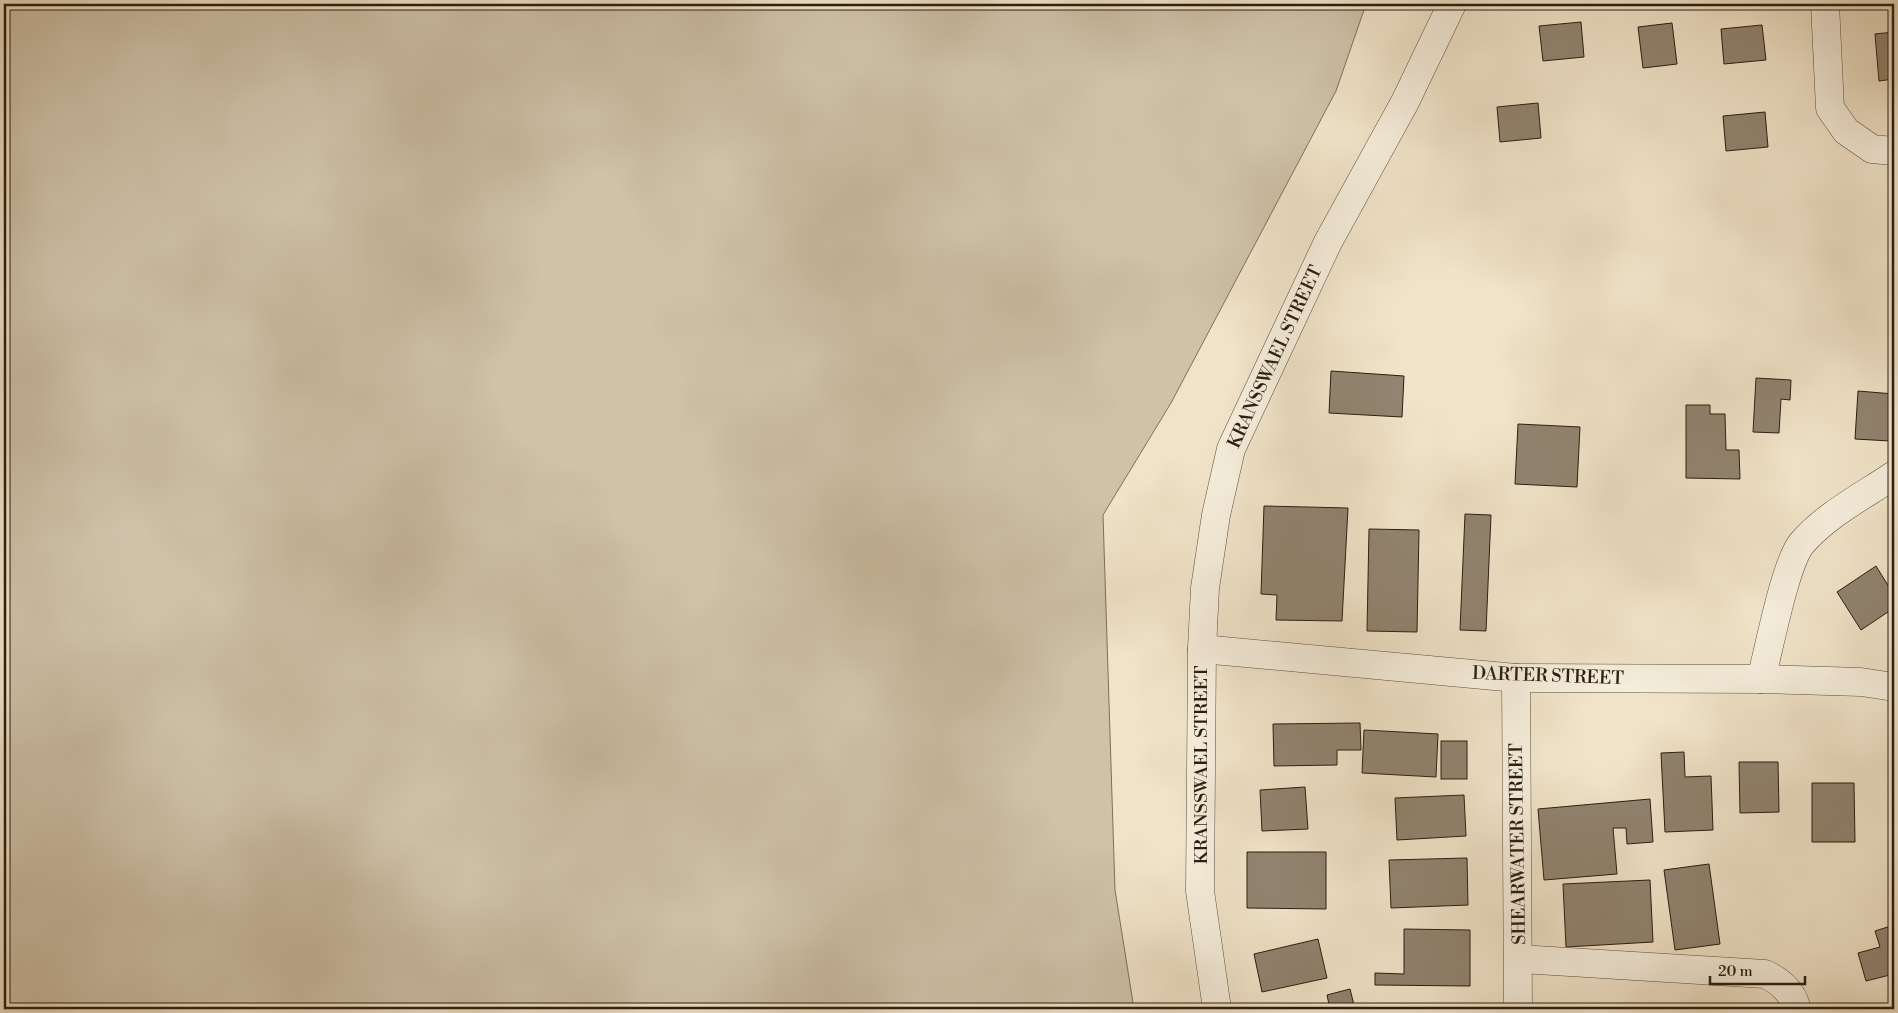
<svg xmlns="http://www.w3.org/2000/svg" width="1898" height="1013" viewBox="0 0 1898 1013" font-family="'Libre Bodoni',serif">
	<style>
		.green { fill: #cec2a9; stroke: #7c705d }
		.building { fill: #918470; stroke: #2a1e11 }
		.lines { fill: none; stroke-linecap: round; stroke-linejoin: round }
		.minor-casing { stroke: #5c4f3f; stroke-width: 29 }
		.minor { stroke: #f5eddb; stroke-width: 28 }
		.labels { text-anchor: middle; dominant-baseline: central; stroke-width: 4; stroke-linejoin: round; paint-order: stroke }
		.street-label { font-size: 18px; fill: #2a1e11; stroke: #f5eddb }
	</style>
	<rect width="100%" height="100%" fill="#f0e3c8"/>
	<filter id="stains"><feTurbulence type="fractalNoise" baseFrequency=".004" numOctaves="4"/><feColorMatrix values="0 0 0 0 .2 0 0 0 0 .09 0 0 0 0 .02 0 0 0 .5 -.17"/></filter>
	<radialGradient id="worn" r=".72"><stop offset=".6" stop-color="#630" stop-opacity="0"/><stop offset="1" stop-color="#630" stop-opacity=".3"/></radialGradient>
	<path class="green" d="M4,4H1366L1336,91L1171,403L1103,515L1115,890L1134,1009H4Z"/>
	<g class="building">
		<path d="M1581,22L1584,57L1543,61L1539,26Z"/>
		<path d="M1672,23L1677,64L1643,68L1638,27Z"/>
		<path d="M1762,25L1766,60L1724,64L1721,29Z"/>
		<path d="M1894,32V79L1879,81L1875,34Z"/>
		<path d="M1538,103L1541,138L1500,142L1497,107Z"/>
		<path d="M1765,112L1768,147L1726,151L1723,116Z"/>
		<path d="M1331,371L1404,376L1402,417L1329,413Z"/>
		<path d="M1756,378L1791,380L1790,400L1781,399L1779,433L1753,432Z"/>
		<path d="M1858,391L1894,394V433H1890V441L1855,439Z"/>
		<path d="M1686,405H1710V414H1725L1726,450H1739L1740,479L1686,478Z"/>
		<path d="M1518,424L1580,427L1577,487L1515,484Z"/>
		<path d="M1264,506L1348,508L1342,621L1276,620L1277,595L1261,594Z"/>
		<path d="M1465,514L1491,515L1486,631L1460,630Z"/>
		<path d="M1369,529L1419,530L1417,632L1367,631Z"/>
		<path d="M1876,566L1894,595V608L1861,630L1837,592Z"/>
		<path d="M1360,723L1361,750H1337V765L1274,766L1273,724Z"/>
		<path d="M1364,730L1438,734L1436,777L1362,773Z"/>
		<rect x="1441" y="741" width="26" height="38"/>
		<path d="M1684,752L1685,777L1711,776L1713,830L1665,832L1661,753Z"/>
		<path d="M1739,762H1778L1779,812L1740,813Z"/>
		<path d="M1812,783H1854L1855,842H1812Z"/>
		<path d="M1305,787L1308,829L1262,831L1260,790Z"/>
		<path d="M1464,795L1466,836L1397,840L1395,798Z"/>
		<path d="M1650,799L1653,842L1627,844L1626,828H1613L1617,874L1544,880L1538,809Z"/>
		<path d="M1247,852H1326V909L1247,908Z"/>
		<path d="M1467,858L1468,905L1391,908L1389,860Z"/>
		<path d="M1709,864L1720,944L1675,950L1664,870Z"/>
		<path d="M1650,880L1653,942L1566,947L1563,884Z"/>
		<path d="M1894,925V974L1866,981L1858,953L1880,947L1875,931Z"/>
		<path d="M1404,929L1470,930V986L1375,985V973L1404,974Z"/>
		<path d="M1318,939L1327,978L1262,992L1254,954Z"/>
		<path d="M1350,989L1355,1009H1330L1327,995Z"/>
	</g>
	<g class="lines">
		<defs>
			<g id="minor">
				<path d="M1825,4L1830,108L1846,131L1872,149L1894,151"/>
				<path d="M1202,649L1516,678L1761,679L1861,682L1894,687"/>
				<path d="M1516,678L1518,1009"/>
				<path d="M1761,679C1769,650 1785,563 1802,543C1826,515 1863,496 1894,475"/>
				<path d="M1520,959L1765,974C1782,982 1792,992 1797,1009"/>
				<path d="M1217,1009L1200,891L1202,649L1205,588L1216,515L1231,449L1328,242L1405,102L1452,4"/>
			</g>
		</defs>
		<use href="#minor" class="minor-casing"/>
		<use href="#minor" class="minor"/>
	</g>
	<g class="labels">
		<g class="street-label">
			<text transform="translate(1275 357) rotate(-65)">KRANSSWAEL STREET</text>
			<text transform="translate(1548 676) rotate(2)">DARTER STREET</text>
			<text transform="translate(1201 765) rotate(-90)">KRANSSWAEL STREET</text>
			<text transform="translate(1518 844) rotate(-91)">SHEARWATER STREET</text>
		</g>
	</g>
	<rect width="1898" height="1013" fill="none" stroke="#f0e3c8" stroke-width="20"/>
	<rect x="5" y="5" width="1888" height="1003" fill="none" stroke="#2a1e11" stroke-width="2.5"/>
	<rect x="10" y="10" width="1878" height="993" fill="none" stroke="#2a1e11"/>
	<path d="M1710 976v8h95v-8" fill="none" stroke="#2a1e11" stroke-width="2.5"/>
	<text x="1718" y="976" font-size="15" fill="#2a1e11" stroke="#f5eddb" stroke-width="4" paint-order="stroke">20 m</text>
	<rect width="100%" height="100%" filter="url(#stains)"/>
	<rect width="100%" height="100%" fill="url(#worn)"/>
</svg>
